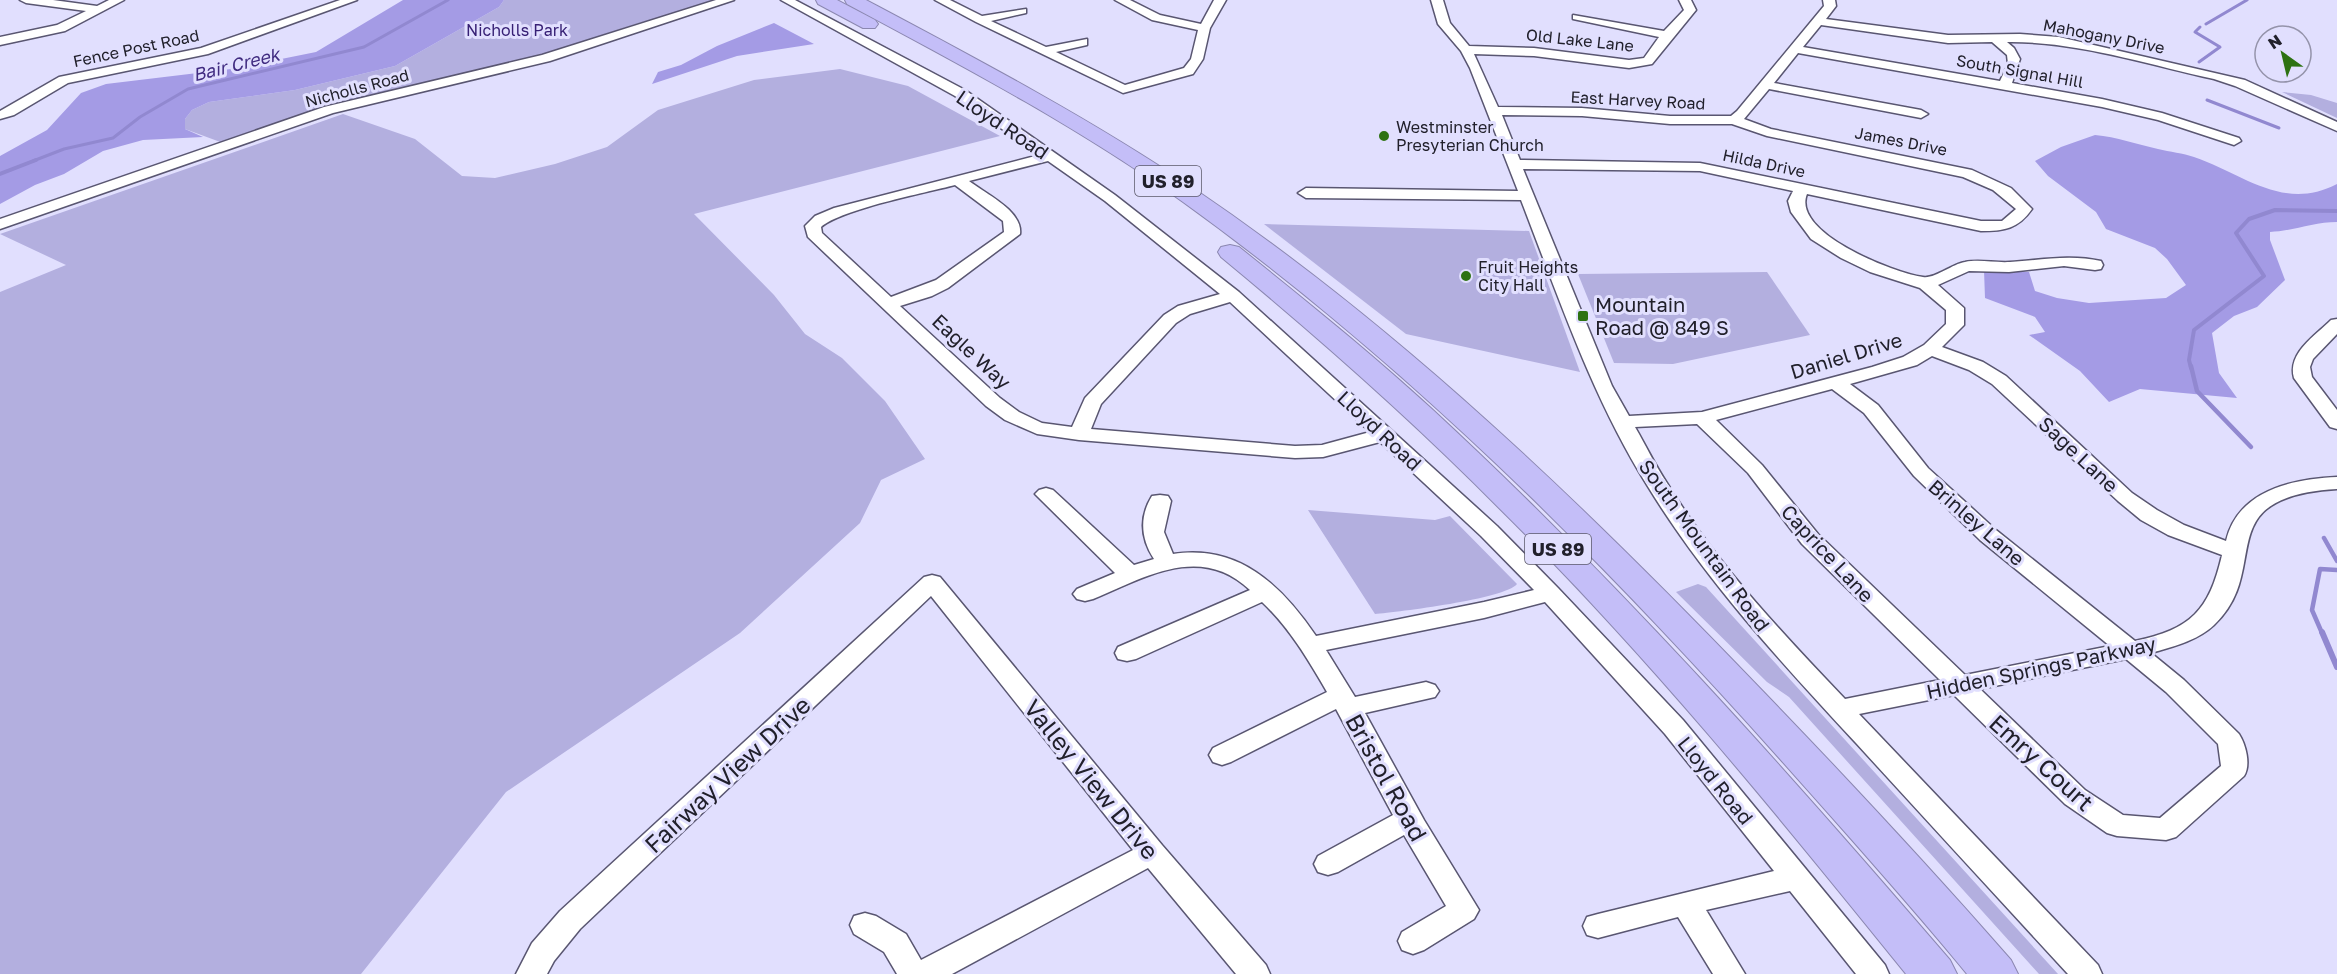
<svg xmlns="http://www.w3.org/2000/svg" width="2337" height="974" viewBox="0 0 2337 974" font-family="'Golos Text',sans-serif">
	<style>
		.green { fill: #b3afdf }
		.forest { fill: #a49be5 }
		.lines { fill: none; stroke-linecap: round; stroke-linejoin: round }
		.stream-far3 { stroke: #9188d0; stroke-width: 3 }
		.stream-far2 { stroke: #9188d0; stroke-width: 4 }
		.stream-far1 { stroke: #9188d0; stroke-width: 4.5 }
		.stream { stroke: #9188d0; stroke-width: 6 }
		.minor-casing { stroke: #595671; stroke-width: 3 }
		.highway-casing { stroke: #8b87b0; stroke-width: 2 }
		.minor { fill: #fff; fill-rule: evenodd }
		.highway { fill: #c4bef8; fill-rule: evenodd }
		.poi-dot { fill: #2d7212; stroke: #e1dffe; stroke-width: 2 }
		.labels { text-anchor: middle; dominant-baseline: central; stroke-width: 6; stroke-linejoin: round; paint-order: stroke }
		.far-park-label { font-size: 16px; fill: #372075; stroke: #e1dffe }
		.far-street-label { font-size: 16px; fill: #21202b; stroke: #e1dffe }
		.far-poi-label { font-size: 16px; fill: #21202b; stroke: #e1dffe; text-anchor: start }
		.far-water-label { font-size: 18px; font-style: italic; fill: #402b80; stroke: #e1dffe }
		.shield { fill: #e1dffe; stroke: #5b596a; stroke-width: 1.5 }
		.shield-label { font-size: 18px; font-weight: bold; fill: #21202b }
		.street-label { font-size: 20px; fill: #21202b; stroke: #e1dffe }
		.poi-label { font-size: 20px; fill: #21202b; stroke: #e1dffe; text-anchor: start }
		.near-street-label { font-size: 24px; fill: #21202b; stroke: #e1dffe }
	</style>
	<rect width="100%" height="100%" fill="#e1dffe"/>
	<g class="green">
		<path d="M504,0H721L639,23L550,52L449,77L223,143L185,129V119L192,110L209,102L295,90L395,66L499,7Z"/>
		<path d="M840,69L908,86L1000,136L694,214L774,295L805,334L842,358L885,401L925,459L881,480L860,523L740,633L506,792L361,974H0V292L66,265L0,234L343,114L415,139L462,176L495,178L555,164L607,147L658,110L754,80Z"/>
		<path d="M2282,92L2311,95L2337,103V118Z"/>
		<path d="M1264,224L1529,231L1580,372L1406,334Z"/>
		<path d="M1767,272L1810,335L1673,364L1614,363L1578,274Z"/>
		<path d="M1308,510L1435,520L1450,516L1517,584C1505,599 1398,612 1375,614Z"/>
		<path d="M1698,584L1706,587L2058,974H2039L1789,697L1767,682L1676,592Z"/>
	</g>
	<g class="forest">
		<path d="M403,0H504L499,7L395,66L295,90L209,102L192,110L185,119V129L203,137L143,140L103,151L64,174L35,185L0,204V156L47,130L81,93L106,84L231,69L316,52Z"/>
		<path d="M774,23L814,44L737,56L652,84L658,72L681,65L717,46Z"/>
		<path d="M2095,135C2117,137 2136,144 2158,149C2170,152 2183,153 2194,157C2244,174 2283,212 2337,184V222C2314,222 2293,231 2270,232V240L2285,280L2257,307L2234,316L2212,333L2219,373L2237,398L2140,389L2109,402L2080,371L2029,335L2045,332L2035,317L1985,298L1984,270L2029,272L2035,291L2057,298L2089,303L2166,298L2186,285L2167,259L2155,248L2106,229L2096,212L2048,176L2035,161L2061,147Z"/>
	</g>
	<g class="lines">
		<g class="stream-far3">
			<path d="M2206,24L2247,0"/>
			<path d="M2199,62L2220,47L2195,32L2200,27"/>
			<path d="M2207,100L2279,128"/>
			<path d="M33,161L64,149L113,138L140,117L188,89L364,47L448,0"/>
		</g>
		<g class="stream-far2">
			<path d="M0,174L36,160"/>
			<path d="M2191,368L2189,360L2194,330L2264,276L2236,233L2249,219L2275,210L2337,211"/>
		</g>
		<g class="stream-far1">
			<path d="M2191,366L2197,391L2251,447"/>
			<path d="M2324,538L2337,561"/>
			<path d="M2322,633L2312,610L2320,569L2337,570"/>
		</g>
		<path class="stream" d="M2322,632L2337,667"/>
		<defs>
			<g id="minor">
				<path d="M20,0H53L97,6L109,0H124L65,31L0,45V37L57,25L86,11L26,3Z"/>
				<path d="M340,0H357L208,54L68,83L14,115L0,119V111L59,77L201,48Z"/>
				<path d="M716,0H734L550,61L333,113L0,229V219L324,107L542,55Z"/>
				<path d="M781,0H795L965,90L1115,195L1239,292L1497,526L1558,588L1683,720L1885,965L1889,974H1856L1790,891L1706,910L1745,974H1713L1678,917L1598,938L1587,935L1583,926L1587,917L1598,914L1774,871L1665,734L1545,602L1484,618L1326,650L1355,697L1426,682L1435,685L1439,691L1435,697L1365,713L1424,820L1479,910L1474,919L1424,950L1413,954L1402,950L1398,941L1402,932L1446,906L1404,835L1338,872L1328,875L1318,872L1314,864L1318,856L1393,815L1336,709L1231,762L1222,765L1213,762L1209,755L1213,748L1327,692C1309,661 1289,627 1262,602L1136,659L1127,661L1118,659L1115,653L1118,647L1250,590C1201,543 1145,577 1093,599L1085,601L1077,599L1073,594L1077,589L1115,573L1035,494L1039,490L1046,488L1053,490L1134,565L1154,559C1141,539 1139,517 1152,496L1160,495L1168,496L1171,501L1164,532L1173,554C1239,544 1281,585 1316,636L1484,602L1534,590L1481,536L1380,442L1323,457L1295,458L1079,440L1037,434L1005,420L986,406L808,237L805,226L815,216L834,208L1039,155L955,96ZM1048,161L1105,201L1220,294L1178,306L1164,315L1085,398L1072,427L1042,423L1019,412L1000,398L900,306L932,296L948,288L1020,234C1023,211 986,194 969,181ZM955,185L1003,221L1004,232L936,280L891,297L822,233L821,227C842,209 925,193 955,185ZM1230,302L1370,432L1322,445L1295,446L1091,429L1101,404L1176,323L1190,314Z"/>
				<path d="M935,0H950L982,16L1026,9V13L991,21L1046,47L1087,39V45L1056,52L1125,85L1184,68L1191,59L1198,30L1152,20L1115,0H1130L1160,15L1201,24L1214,0H1226L1210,28L1203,59L1193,74L1123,93L976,22Z"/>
				<path d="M1431,0H1443L1450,23L1469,46L1534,48L1629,60L1644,58L1659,37L1573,19V15L1664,31L1684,10L1679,0H1691L1696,10L1652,64L1629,68L1534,56L1474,54L1498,107L1582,108L1670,116H1731L1737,111L1824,6L1823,0H1835L1836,6L1826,19L1948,35L2020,34L2059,37L2245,80L2337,122V131L2235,86L2214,79C2146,64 2076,41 2007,42L2014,48L2020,59L2012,83L2102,99L2162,113L2239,138L2241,141L2234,145L2158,120L2102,107L1798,53L1774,83L1921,110L1928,114L1921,118L1769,89L1744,119L1771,129L1972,170L2011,188L2032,209C2018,229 2004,231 1981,231L1807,194C1791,233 1894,273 1923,277C1935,279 1952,264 1965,262C1979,259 1995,263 2010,262C2042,260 2070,254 2101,261L2103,265L2101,269L2095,270L2064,266L2009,272L1969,271L1938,285L1964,308V325L1942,347L1983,362L2006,376L2132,493L2157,510L2184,525L2226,541C2238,490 2292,479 2337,477V489C2206,497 2274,569 2214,625C2197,641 2172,647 2151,653L2184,680L2239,734C2246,745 2251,765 2244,776L2176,837L2166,840L2117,836L2107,833L2065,804L1954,695L1859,714L2098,965L2102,974H2068C1997,897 1926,820 1856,743C1781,662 1705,580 1647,485C1592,397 1559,298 1521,200L1306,198L1298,193L1306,188L1518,191L1470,68L1461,51L1438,24ZM1821,25L1948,43L1992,42L2007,55L2008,64L2000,81L1803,47ZM1502,115L1582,116L1670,124H1732L1767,136L1963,177L1993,190L2016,209L2002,221H1981L1700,163L1520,160ZM1523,169L1700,171L1793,191L1788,201L1791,212L1811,239L1841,258L1870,272L1920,288L1946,310V324L1924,345L1903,357L1872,367L1702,412L1629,416L1612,386ZM1932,356L1969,370L1992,384L2118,501L2141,520L2168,535L2222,555C2209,611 2191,629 2135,641L1996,530L1928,468L1878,405L1850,384L1917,365ZM1832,389L1864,413L1914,476L1980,540L2110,646L1965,675L1818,534L1762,465L1716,420ZM1697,424L1748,473L1802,544L1940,680L1845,699C1781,632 1716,563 1667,483C1655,465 1646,446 1635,427ZM2126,659L2166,692L2218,744L2221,766L2160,818L2123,815L2085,790L1980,689Z"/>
				<path d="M2337,319V334L2313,359L2310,367L2312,377L2337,410V429L2330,427L2294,378C2287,353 2315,336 2331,320Z"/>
				<path d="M932,575L940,577L1162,845L1266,965L1270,974H1236L1148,868L952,974H897L884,952L854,934L850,925L854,916L865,913L876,916L906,934L921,960L1133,850L931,596L580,929L554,961L547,974H516L532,943L560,911L924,577Z"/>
			</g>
			<g id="highway">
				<path d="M816,0H837L875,20L878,24L875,28H863L818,4Z"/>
				<path d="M845,0H866C977,59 1089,118 1193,188C1400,328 1582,503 1754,682C1842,773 1928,865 2011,960L2018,974H1967C1907,901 1843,830 1780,759C1598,555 1405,362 1183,202C1077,126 961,65 847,4Z"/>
				<path d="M1230,245L1239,247C1305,300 1371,353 1433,410C1618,581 1786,769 1950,960L1957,974H1906C1777,814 1646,653 1499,508C1411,419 1318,337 1221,257L1218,252L1221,247Z"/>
			</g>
		</defs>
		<use href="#minor" class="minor-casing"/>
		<use href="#highway" class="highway-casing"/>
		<use href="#minor" class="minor"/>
		<use href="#highway" class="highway"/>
	</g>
	<g class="poi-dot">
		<circle cx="1384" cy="136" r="6"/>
		<circle cx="1466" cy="276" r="6"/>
		<rect x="1577" y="310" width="12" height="12" rx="3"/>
	</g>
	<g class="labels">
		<g class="far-park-label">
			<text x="517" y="30">Nicholls Park</text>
		</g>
		<g class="far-street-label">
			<text transform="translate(2104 36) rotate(11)">Mahogany Drive</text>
			<text transform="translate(1580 40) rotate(6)">Old Lake Lane</text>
			<text transform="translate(136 48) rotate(-12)">Fence Post Road</text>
			<text transform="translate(2020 71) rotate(10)">South Signal Hill</text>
			<text transform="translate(357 88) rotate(-15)">Nicholls Road</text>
			<text transform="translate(1638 100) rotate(3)">East Harvey Road</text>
			<text transform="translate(1901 141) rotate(11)">James Drive</text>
			<text transform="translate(1764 163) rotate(12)">Hilda Drive</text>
		</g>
		<g class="far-poi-label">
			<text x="1396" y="127">Westminster<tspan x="1396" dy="18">Presyterian Church</tspan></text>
			<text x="1478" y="267">Fruit Heights<tspan x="1478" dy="18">City Hall</tspan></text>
		</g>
		<g class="far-water-label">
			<text transform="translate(236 64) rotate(-14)">Bair Creek</text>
		</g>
		<g class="shield">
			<rect x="1135" y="166" width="66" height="30" rx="4.5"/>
			<rect x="1525" y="534" width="66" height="30" rx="4.5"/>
		</g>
		<g class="shield-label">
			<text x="1168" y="181">US 89</text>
			<text x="1558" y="549">US 89</text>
		</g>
		<g class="street-label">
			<text transform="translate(1003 124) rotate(34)">Lloyd Road</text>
			<text transform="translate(972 351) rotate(43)">Eagle Way</text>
			<text transform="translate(1846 355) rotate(-17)">Daniel Drive</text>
			<text transform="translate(1380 430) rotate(43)">Lloyd Road</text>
			<text transform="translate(2079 454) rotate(43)">Sage Lane</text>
			<text transform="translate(1977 522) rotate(41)">Brinley Lane</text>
			<text transform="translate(1705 545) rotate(54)">South Mountain Road</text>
			<text transform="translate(1828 553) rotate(47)">Caprice Lane</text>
			<text transform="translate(2041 667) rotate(-12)">Hidden Springs Parkway</text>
			<text transform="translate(1716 780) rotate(51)">Lloyd Road</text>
		</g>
		<g class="poi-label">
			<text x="1595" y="304">Mountain<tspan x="1595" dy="23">Road @ 849 S</tspan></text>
		</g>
		<g class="near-street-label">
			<text transform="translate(2042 762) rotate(42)">Emry Court</text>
			<text transform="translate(727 774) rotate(-43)">Fairway View Drive</text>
			<text transform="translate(1387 777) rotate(61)">Bristol Road</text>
			<text transform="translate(1092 779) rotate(51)">Valley View Drive</text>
		</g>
	</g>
	<g transform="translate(2283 54) rotate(326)"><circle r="28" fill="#e1dffe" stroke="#9493aa" stroke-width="1.5"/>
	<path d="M0-4.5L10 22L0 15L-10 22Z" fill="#2d7212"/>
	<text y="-9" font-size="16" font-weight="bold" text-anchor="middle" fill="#21202b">N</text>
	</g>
</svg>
